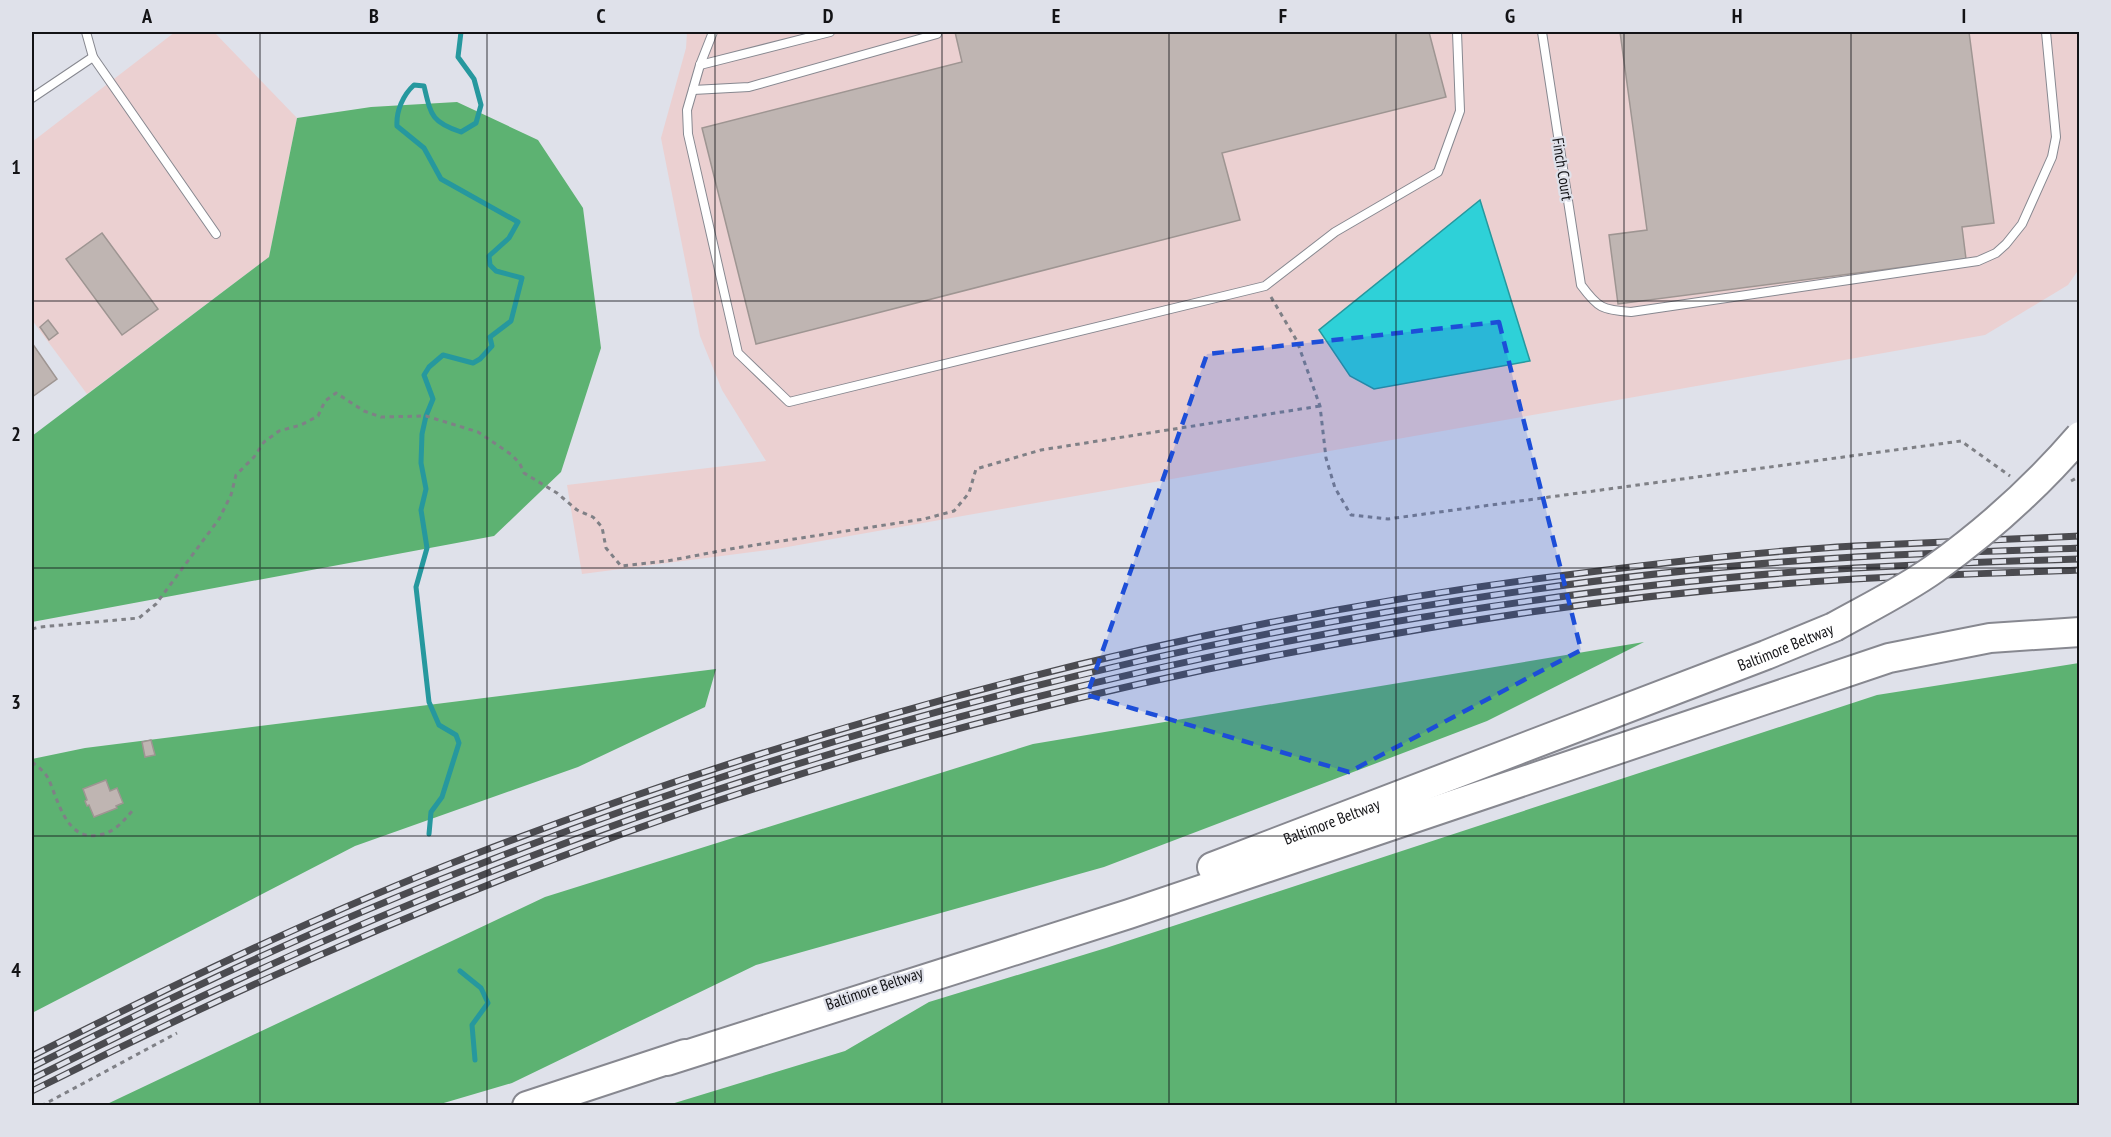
<svg xmlns="http://www.w3.org/2000/svg" width="2111" height="1137" viewBox="0 0 2111 1137" font-family="'PT Sans Narrow',sans-serif">
	<style>
		.commercial { fill: #ebd0d1 }
		.forest { fill: #5db272 }
		.water { fill: #2ed1d8; stroke: #26989e; stroke-width: 1.5 }
		.lines { fill: none; stroke-linecap: round; stroke-linejoin: round }
		.stream { stroke: #26989e; stroke-width: 5 }
		.building { fill: #bfb5b2; stroke: #9e9592; stroke-width: 1.5 }
		.service-casing { stroke: #878890; stroke-width: 10 }
		.motorway-casing { stroke: #878890; stroke-width: 32 }
		.path { stroke: #7f8086; stroke-width: 3; stroke-dasharray: 4.5 4.5; stroke-linecap: butt }
		.service { stroke: #fff; stroke-width: 8 }
		.motorway { stroke: #fff; stroke-width: 28 }
		.rail-casing { stroke: #4b4b50; stroke-width: 7 }
		.rail { stroke: #dfe1ea; stroke-width: 4.5; stroke-dasharray: 14; stroke-linecap: butt }
		.motorway-bridge-casing { stroke: #878890; stroke-width: 32; stroke-linecap: butt }
		.motorway-bridge { stroke: #fff; stroke-width: 28 }
		.marked { fill: #1d4ed8; fill-opacity: 0.2; stroke: #1d4ed8; stroke-width: 4.5; stroke-dasharray: 12 8; stroke-linejoin: round }
		.grid { fill: none; stroke: #131316; stroke-width: 1.5; stroke-opacity: 0.55 }
		.labels { text-anchor: middle; dominant-baseline: central; stroke-width: 4.5; stroke-linejoin: round; paint-order: stroke }
		.street-label { font-size: 16px; fill: #131316; stroke: #dfe1ea }
		.neatline { fill: none; stroke: #131316; stroke-width: 2 }
		.grid-label { font-size: 20px; text-anchor: middle; font-weight: bold; fill: #131316 }
	</style>
	<rect width="100%" height="100%" fill="#dfe1ea"/>
	<g class="commercial">
		<path d="M175,32H214L297,118L269,257L87,394L32,320V142Z"/>
		<path d="M687,32H2079V269L2068,285L1985,335L776,549L582,574L567,485L766,461L722,390L700,336L661,138L686,48Z"/>
	</g>
	<g class="forest">
		<path d="M457,102L538,140L583,208L601,348L561,472L494,536L32,622V436L269,257L297,118L371,107Z"/>
		<path d="M1644,642L1487,721L1104,867L756,965L512,1083L437,1105H105L545,897L1033,744Z"/>
		<path d="M2079,663V1105H668L845,1051L929,1002L1106,948L1877,695Z"/>
		<path d="M716,669L705,707L578,767L355,846L32,1013V759L85,748Z"/>
	</g>
	<path class="water" d="M1480,200L1530,361L1374,389L1350,376L1319,330Z"/>
	<g class="lines">
		<g class="stream">
			<path d="M429,834L431,812L442,797L459,743L456,735L439,725L429,702L416,587L427,548L421,510L426,489L421,463L422,434L426,416L433,399L424,375L429,367L443,355L473,363L480,359L492,346L490,337L511,321L522,278L496,271L490,265L489,256L509,238L518,222L441,179L424,148L397,126C396,111 403,95 414,85L424,86C431,115 431,122 461,132L476,123L481,105L474,79L458,57L461,32"/>
			<path d="M460,971L481,988L488,1003L472,1025L475,1060"/>
		</g>
	</g>
	<g class="building">
		<path d="M955,32H1429L1446,97L1222,153L1240,220L756,344L702,128L962,62Z"/>
		<path d="M1620,32H1969L1994,223L1962,227L1966,259L1618,304L1609,235L1647,230Z"/>
		<path d="M102,233L158,309L122,335L66,259Z"/>
		<path d="M48,320L58,333L49,340L40,327Z"/>
		<path d="M32,343L57,379L32,397Z"/>
		<path d="M151,740L155,755L145,757L142,742Z"/>
		<path d="M106,780L110,791L117,788L123,803L116,806L117,808L94,817L89,805L87,806L85,801L87,800L83,789Z"/>
	</g>
	<g class="lines">
		<defs>
			<g id="service">
				<path d="M86,32L93,57L216,234"/>
				<path d="M713,32L700,65L687,110L688,134L738,353L789,402L1265,286L1335,232L1438,172L1460,111L1457,32"/>
				<path d="M1542,32L1581,285C1598,308 1602,310 1631,312L1978,261L1996,253L2006,244L2022,224L2052,157L2056,137L2046,32"/>
				<path d="M700,65L830,32"/>
				<path d="M693,90L749,87L937,34V32"/>
				<path d="M32,98L93,57"/>
			</g>
			<g id="motorway">
				<path id="s1" d="M1212,867L1766,655L1834,627"/>
				<path d="M667,1061L1129,914L1889,658L1990,638L2080,632"/>
				<path d="M527,1106L685,1054"/>
			</g>
		</defs>
		<use href="#service" class="service-casing"/>
		<use href="#motorway" class="motorway-casing"/>
		<g class="path">
			<path d="M1271,297L1297,341L1320,406L1326,458L1335,488L1351,515L1388,519L1961,441L2010,476"/>
			<path d="M2071,481L2080,476"/>
			<path d="M32,629L40,627L139,618L156,604L219,519L231,495L236,475L254,457L264,442L279,431L301,425L318,416L325,401L336,393L364,411L381,417L426,416L478,432L512,455L520,464L524,473L557,493L577,510L593,517L602,527L606,548L621,566L667,561L736,548L924,519L954,511L969,493L976,469L1041,450L1320,406"/>
			<path d="M32,762C38,767 44,771 48,778C58,799 66,842 99,835C105,834 110,832 115,828C123,823 128,815 135,808"/>
			<path d="M41,1106L177,1033"/>
		</g>
		<use href="#service" class="service"/>
		<use href="#motorway" class="motorway"/>
		<defs>
			<g id="rail">
				<path d="M32,1056C175,984 320,914 470,856C813,724 1170,627 1535,579C1641,565 1748,552 1855,546C1930,542 2005,540 2080,536"/>
				<path d="M32,1067C175,995 320,926 470,868C765,752 1074,665 1387,612C1541,586 1698,566 1855,557C1930,553 2005,551 2080,548"/>
				<path d="M32,1079C175,1007 321,939 470,880C765,762 1074,677 1387,623C1541,597 1698,577 1855,568C1930,564 2005,561 2080,559"/>
				<path d="M32,1091C218,997 405,914 600,842C855,748 1120,681 1387,635C1539,608 1700,588 1855,579C1929,575 2005,573 2080,570"/>
			</g>
		</defs>
		<use href="#rail" class="rail-casing"/>
		<use href="#rail" class="rail"/>
		<defs>
			<path id="motorway-bridge" d="M1834,627C1868,608 1903,591 1934,569C1987,531 2037,486 2080,436"/>
		</defs>
		<use href="#motorway-bridge" class="motorway-bridge-casing"/>
		<use href="#motorway-bridge" class="motorway-bridge"/>
	</g>
	<path class="marked" d="M1499,322L1581,650L1349,772L1087,695L1207,354Z"/>
	<path class="grid" d="M260,32V1106M487,32V1106M715,32V1106M942,32V1106M1169,32V1106M1396,32V1106M1624,32V1106M1851,32V1106M32,301H2080M32,568H2080M32,836H2080"/>
	<g class="labels">
		<g class="street-label">
			<text transform="translate(1563 169) rotate(81)">Finch Court</text>
			<text stroke="none"><textPath href="#s1" startOffset="614">Baltimore Beltway</textPath></text>
			<text stroke="none"><textPath href="#s1" startOffset="128">Baltimore Beltway</textPath></text>
			<text transform="translate(874 988) rotate(-19)">Baltimore Beltway</text>
		</g>
	</g>
	<rect width="2111" height="1137" fill="none" stroke="#dfe1ea" stroke-width="66"/>
	<rect x="33" y="33" width="2045" height="1071" class="neatline"/>
	<g class="grid-label">
		<text x="147" y="23">A</text>
		<text x="374" y="23">B</text>
		<text x="601" y="23">C</text>
		<text x="828" y="23">D</text>
		<text x="1056" y="23">E</text>
		<text x="1283" y="23">F</text>
		<text x="1510" y="23">G</text>
		<text x="1737" y="23">H</text>
		<text x="1964" y="23">I</text>
		<text x="16" y="174">1</text>
		<text x="16" y="441">2</text>
		<text x="16" y="709">3</text>
		<text x="16" y="977">4</text>
	</g>
</svg>
